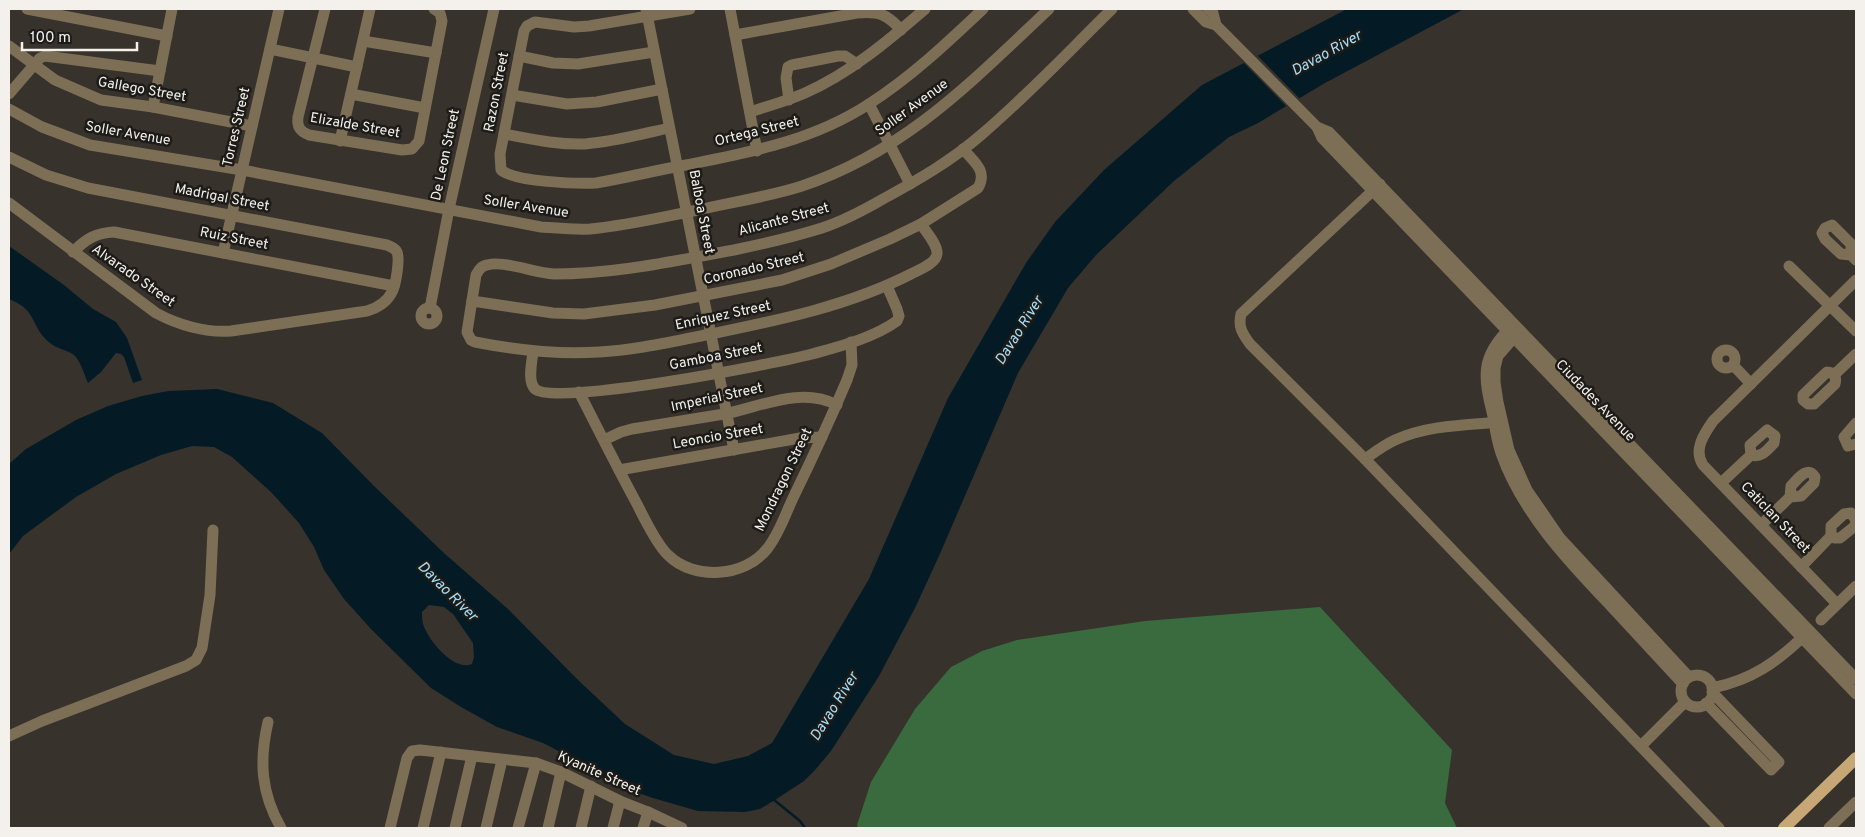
<svg xmlns="http://www.w3.org/2000/svg" width="1865" height="837" viewBox="0 0 1865 837" font-family="Overpass,sans-serif">
	<style>
		.forest { fill: #396b3e }
		.water { fill: #041b25; fill-rule: evenodd }
		.pier { fill: #37322c }
		.lines { fill: none; stroke-linecap: round; stroke-linejoin: round }
		.stream { stroke: #041b25; stroke-width: 2.5 }
		.minor { stroke: #7d6e56; stroke-width: 11 }
		.major { stroke: #c6a775; stroke-width: 12 }
		.labels { text-anchor: middle; dominant-baseline: central; stroke-width: 5; stroke-linejoin: round; paint-order: stroke }
		.street-label { font-size: 14px; fill: #f4f1ec; stroke: #1d1b17 }
		.water-label { font-size: 15px; font-style: italic; fill: #a5e0fc; stroke: #1d1b17 }
	</style>
	<rect width="100%" height="100%" fill="#37322c"/>
	<path class="forest" d="M1320,607L1452,750L1445,803L1457,828H858L857,825L871,782L915,709L951,667L982,651L1017,640L1145,621Z"/>
	<g class="water">
		<path d="M1347,9H1464L1325,83L1258,123L1229,137L1174,181L1096,255L1068,288L1018,373L939,556L915,608L879,676L831,751L815,770L804,781L775,800L760,809L745,812L698,811L653,798L616,785L592,772L572,758L543,743L497,727L461,707L431,688L371,629L344,599L324,570L314,547L299,523L271,492L232,457L214,447L192,446L161,455L116,474L76,497L23,536L9,554V464L26,449L76,420L108,406L142,396L168,391L217,389L273,403L322,433L375,487L445,554L508,609L578,680L625,724L674,755L714,764L748,756L772,743L869,579L948,398L1026,263L1055,222L1104,170L1202,85ZM429,605L444,607L453,614L473,643L474,657L472,664C454,672 428,640 423,624C422,620 422,616 422,612Z"/>
		<path d="M9,246L64,285L93,309L116,322L127,338L142,380L133,383L124,357L121,354L116,353L101,372L88,383C84,374 81,362 74,355C67,350 57,349 50,343C30,327 38,310 9,299Z"/>
	</g>
	<path class="pier" d="M1256,54L1301,100L1288,108L1242,61Z"/>
	<g class="lines">
		<path class="stream" d="M773,799L800,821L805,828"/>
		<g class="minor">
			<path d="M27,9L167,36"/>
			<path d="M325,9L298,117C297,126 299,131 309,135L402,150L412,149L419,141L442,21L440,13L434,9"/>
			<path d="M646,9L734,450"/>
			<path d="M690,9L589,26L574,27L535,22L527,26L524,31L500,154L501,170C516,182 577,184 596,183C626,178 656,170 686,165C751,152 812,141 869,104C911,77 947,43 983,9"/>
			<path d="M730,9L757,151"/>
			<path d="M1193,9L1206,22L1216,25"/>
			<path d="M1208,9L1213,13L1216,25L1317,127L1322,138L1856,694"/>
			<path d="M735,35L857,13C879,11 887,14 901,30"/>
			<path d="M363,41L436,53"/>
			<path d="M9,46L55,80L101,100L153,107L252,126"/>
			<path d="M270,49L357,67"/>
			<path d="M519,56L553,63L578,64L654,52"/>
			<path d="M9,94L40,58L45,56L160,71"/>
			<path d="M351,94L425,108"/>
			<path d="M512,95L567,104L597,102L662,89"/>
			<path d="M789,100L786,78L788,67L792,65L838,56H845L857,64"/>
			<path d="M869,104L910,184"/>
			<path d="M153,107L172,9"/>
			<path d="M9,109L42,127L90,145L242,170L541,227C557,228 573,230 590,229C626,226 663,217 698,210C732,202 768,197 802,186C906,151 971,82 1049,9"/>
			<path d="M750,112C768,106 787,101 805,93C850,73 888,41 925,9"/>
			<path d="M1317,127L1329,132L1856,679"/>
			<path d="M504,134C531,139 558,145 585,144C613,142 642,134 669,128"/>
			<path d="M340,141L370,9"/>
			<path d="M9,157L46,175L88,188L387,245C391,247 395,248 397,252C400,259 396,285 392,292C387,302 377,308 367,311L231,331C206,333 178,325 156,313L9,203"/>
			<path d="M1380,184L1241,314C1238,327 1242,333 1250,344L1365,459L1719,828"/>
			<path d="M921,224C926,232 938,245 937,254C936,264 918,270 911,274C848,306 779,320 711,334C674,341 637,350 599,352C557,355 516,350 475,342L471,340L467,332L476,275C479,270 481,266 487,265C504,260 534,273 554,274C616,274 673,261 734,250C763,244 793,237 822,228C843,221 864,210 883,199C918,180 951,161 981,135C1027,96 1069,51 1112,9"/>
			<path d="M73,252C86,239 95,233 114,232L394,286"/>
			<path d="M223,253L279,9"/>
			<path d="M1851,255V244L1832,225L1825,228L1822,233L1825,239L1841,254L1851,255L1856,260"/>
			<path d="M1789,266L1856,331"/>
			<path d="M472,301L553,313L584,314L655,305L782,280L831,264L890,239L921,224L978,188C988,171 974,162 963,149"/>
			<circle cx="429" cy="316" r="8"/>
			<path d="M430,308L449,209L494,9"/>
			<path d="M1511,327C1480,357 1483,376 1493,416C1495,429 1497,442 1501,453C1522,512 1566,559 1608,603C1633,630 1658,657 1683,684"/>
			<path d="M1518,333L1498,356L1495,368V382L1498,402L1509,450L1527,490L1560,538L1689,677"/>
			<circle cx="1726" cy="359" r="9"/>
			<path d="M533,352C532,362 527,381 535,389C554,407 778,363 812,354C841,346 873,338 897,321L899,316L897,309L887,286"/>
			<path d="M1733,365L1751,384"/>
			<path d="M1827,372C1834,372 1837,378 1835,384L1814,404H1808L1803,400V395Z"/>
			<path d="M1834,375L1856,354"/>
			<path d="M579,392C598,429 617,467 637,504C644,518 657,545 668,555C694,581 745,577 767,549C779,534 785,515 793,498C812,459 830,420 847,380L852,365L851,342"/>
			<path d="M1856,423L1844,437L1848,446L1856,444"/>
			<path d="M1767,430L1775,436L1774,443C1767,450 1762,458 1751,455L1750,445Z"/>
			<path d="M604,440L621,432L632,429C663,424 694,419 724,414C760,407 801,386 837,405"/>
			<path d="M1365,459C1375,452 1384,445 1395,440C1427,425 1466,425 1501,422"/>
			<path d="M619,470L800,438L822,437"/>
			<path d="M1721,483L1751,455"/>
			<path d="M1761,525L1790,497L1801,496L1814,483L1815,477C1807,465 1798,479 1791,486L1790,497"/>
			<path d="M1801,567L1831,536V526L1844,514L1851,513L1856,520L1855,526L1840,538H1835L1831,536"/>
			<path d="M1837,604L1703,465C1693,450 1704,434 1713,421L1856,280"/>
			<path d="M1821,620L1856,586"/>
			<circle cx="1697" cy="691" r="16"/>
			<path d="M1712,688C1752,680 1777,662 1806,634"/>
			<path d="M1706,703L1771,770L1779,762L1712,692"/>
			<path d="M268,722C259,761 261,793 281,828"/>
			<path d="M9,736L42,721L186,666L196,660L202,648L210,595L213,530"/>
			<path d="M1641,746L1685,702"/>
			<path d="M390,828L407,758L412,751L420,750L536,763L561,772L620,801L648,812L682,828"/>
			<path d="M423,828L441,752"/>
			<path d="M455,828L472,756"/>
			<path d="M486,828L502,760"/>
			<path d="M518,828L536,763"/>
			<path d="M548,828L561,772"/>
			<path d="M581,828L591,786"/>
			<path d="M613,828L620,801"/>
			<path d="M643,828L648,812"/>
			<path d="M1829,828L1856,802"/>
		</g>
		<path class="major" d="M1784,828L1856,758"/>
	</g>
	<g class="labels">
		<g class="street-label">
			<text transform="translate(142 90) rotate(10)">Gallego Street</text>
			<text transform="translate(497 92) rotate(-79)">Razon Street</text>
			<text transform="translate(912 108) rotate(-36)">Soller Avenue</text>
			<text transform="translate(355 126) rotate(10)">Elizalde Street</text>
			<text transform="translate(237 127) rotate(-77)">Torres Street</text>
			<text transform="translate(757 132) rotate(-14)">Ortega Street</text>
			<text transform="translate(128 134) rotate(10)">Soller Avenue</text>
			<text transform="translate(446 155) rotate(-78)">De Leon Street</text>
			<text transform="translate(222 198) rotate(11)">Madrigal Street</text>
			<text transform="translate(526 207) rotate(9)">Soller Avenue</text>
			<text transform="translate(701 212) rotate(79)">Balboa Street</text>
			<text transform="translate(784 220) rotate(-15)">Alicante Street</text>
			<text transform="translate(234 239) rotate(11)">Ruiz Street</text>
			<text transform="translate(754 269) rotate(-13)">Coronado Street</text>
			<text transform="translate(133 276) rotate(35)">Alvarado Street</text>
			<text transform="translate(723 316) rotate(-12)">Enriquez Street</text>
			<text transform="translate(716 357) rotate(-11)">Gamboa Street</text>
			<text transform="translate(717 398) rotate(-12)">Imperial Street</text>
			<text transform="translate(1595 401) rotate(46)">Ciudades Avenue</text>
			<text transform="translate(718 437) rotate(-10)">Leoncio Street</text>
			<text transform="translate(784 480) rotate(-64)">Mondragon Street</text>
			<text transform="translate(1775 518) rotate(46)">Caticlan Street</text>
			<text transform="translate(599 774) rotate(24)">Kyanite Street</text>
		</g>
		<g class="water-label">
			<text transform="translate(1327 54) rotate(-29)">Davao River</text>
			<text transform="translate(1020 331) rotate(-58)">Davao River</text>
			<text transform="translate(447 592) rotate(45)">Davao River</text>
			<text transform="translate(835 707) rotate(-58)">Davao River</text>
		</g>
	</g>
	<rect width="1865" height="837" fill="none" stroke="#f4f1ec" stroke-width="20"/>
	<path d="M22 42v8h115v-8" fill="none" stroke="#f4f1ec" stroke-width="2.5"/>
	<text x="30" y="42" font-size="15" fill="#f4f1ec" stroke="#1d1b17" stroke-width="4" paint-order="stroke">100 m</text>
</svg>
